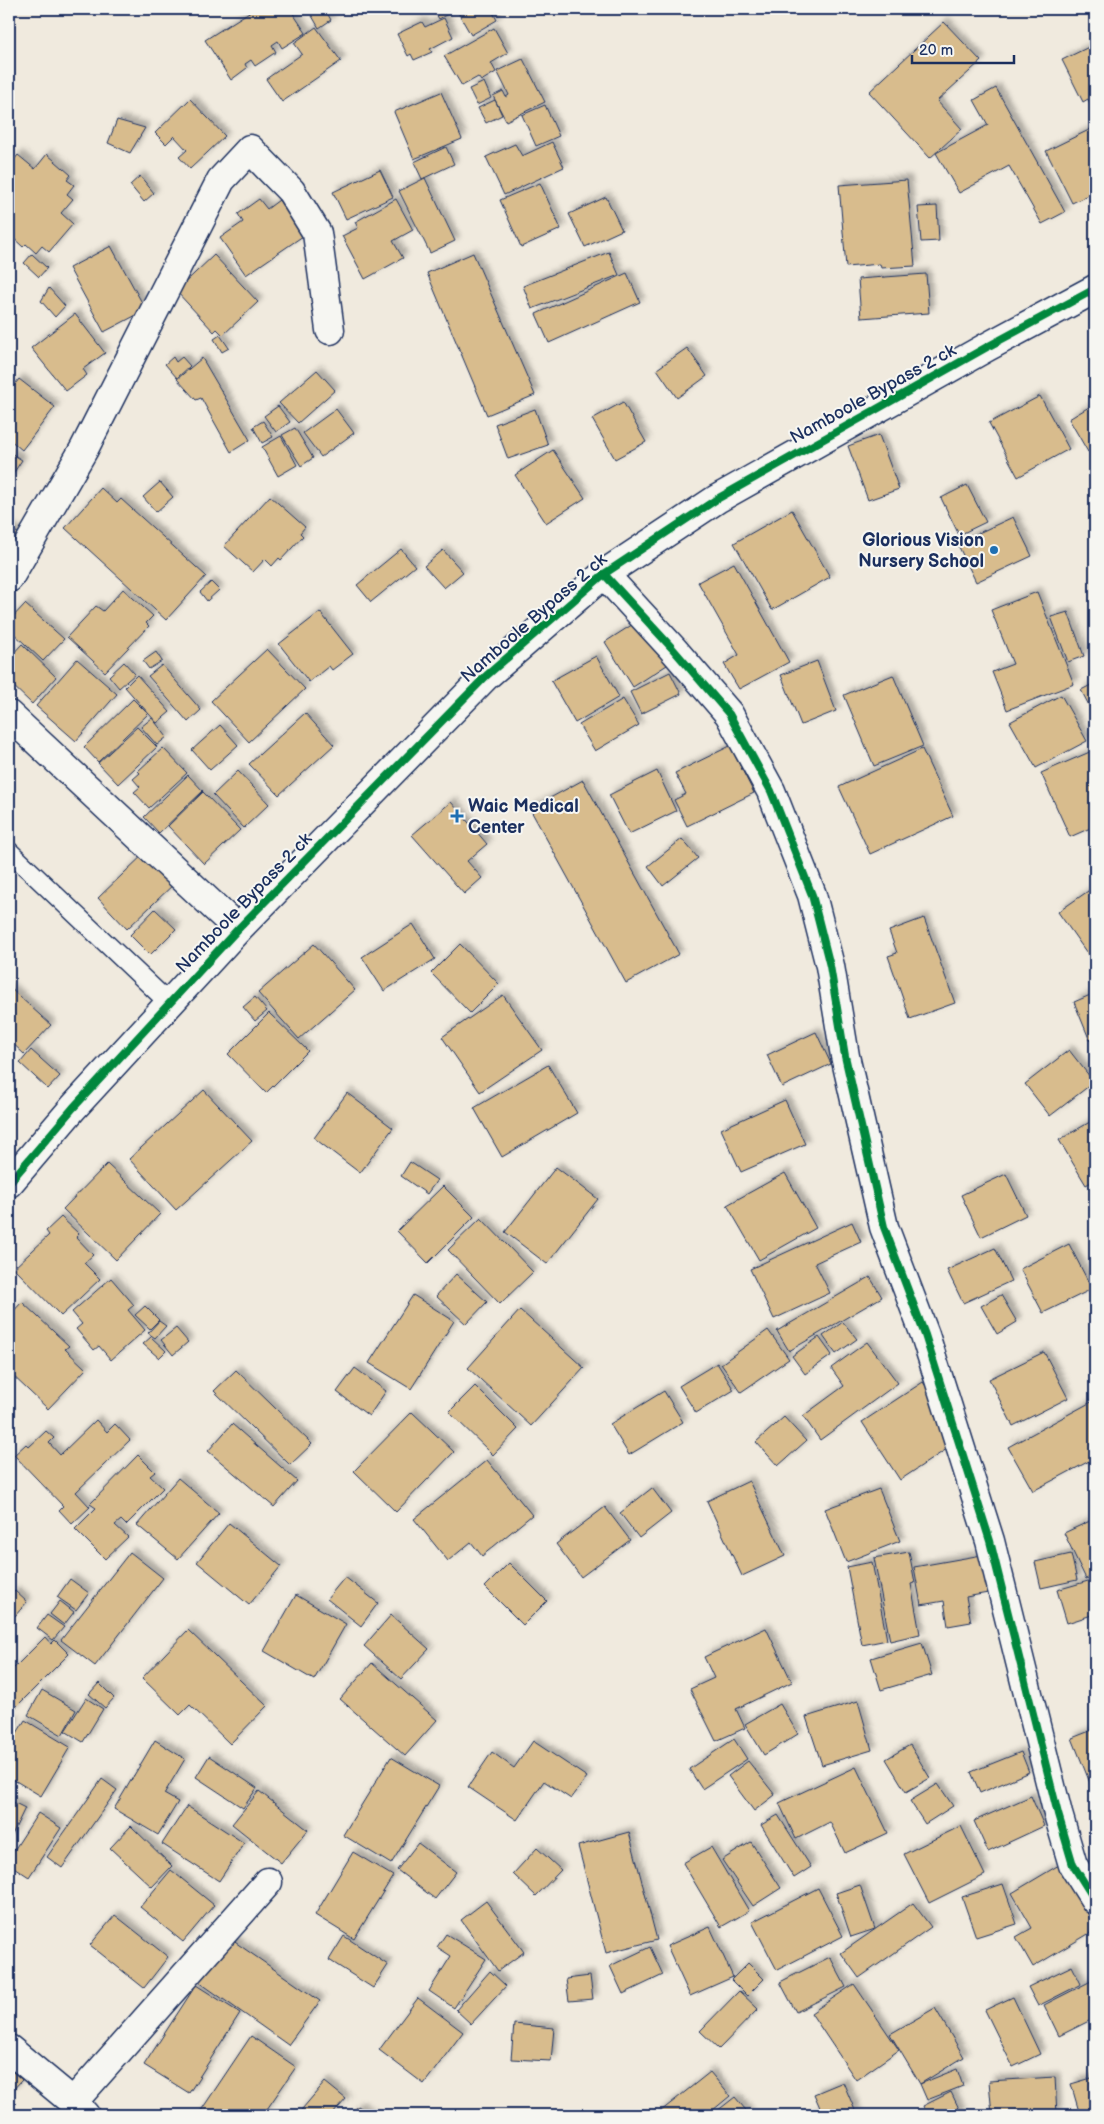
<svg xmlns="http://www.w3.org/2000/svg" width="1104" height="2124" viewBox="0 0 1104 2124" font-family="'Balsamiq Sans',sans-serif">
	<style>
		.building { fill: #d8bc8d; stroke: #1b2f5e; filter: url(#shadow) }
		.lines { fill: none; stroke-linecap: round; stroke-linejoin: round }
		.lane-casing { stroke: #1b2f5e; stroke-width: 21 }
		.street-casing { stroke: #1b2f5e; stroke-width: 31 }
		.lane { stroke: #f6f6f2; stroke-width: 18 }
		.street { stroke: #f6f6f2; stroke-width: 28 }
		.cycleway-casing { stroke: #f6f6f2; stroke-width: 11 }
		.cycleway { stroke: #00873e; stroke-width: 8 }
		.poi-dot { fill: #1f6fb2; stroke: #f6f6f2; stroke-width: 2 }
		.labels { text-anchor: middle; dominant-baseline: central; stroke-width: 4; stroke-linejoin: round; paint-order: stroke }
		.street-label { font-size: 18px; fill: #1b2f5e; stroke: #f6f6f2 }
		.poi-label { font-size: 18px; font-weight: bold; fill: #1b2f5e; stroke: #f6f6f2; text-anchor: end }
	</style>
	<defs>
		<filter id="shadow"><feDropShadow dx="4.5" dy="-4.5" stdDeviation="2.5" flood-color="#0004"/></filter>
	</defs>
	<rect width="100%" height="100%" fill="#f0eade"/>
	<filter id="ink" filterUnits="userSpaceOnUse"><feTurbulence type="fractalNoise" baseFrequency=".02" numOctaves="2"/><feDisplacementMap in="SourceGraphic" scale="10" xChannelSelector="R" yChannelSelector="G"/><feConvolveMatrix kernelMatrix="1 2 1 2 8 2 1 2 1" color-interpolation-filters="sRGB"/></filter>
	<g filter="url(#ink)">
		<g class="building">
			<path d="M254,9H290L306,33L282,48L278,41L272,45L276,52L255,66L251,60L245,64L247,68L231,80L205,40Z"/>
			<path d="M308,9H325L331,20L319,28Z"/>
			<path d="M419,9H433L422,15Z"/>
			<path d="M433,9H491L497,20L471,35L456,9L439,19Z"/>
			<path d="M444,18L453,37L430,49L432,52L414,60L411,54L408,56L397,34L422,22L425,27Z"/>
			<path d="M944,22L981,61L937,101L962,129L930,158L869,92Z"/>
			<path d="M316,27L341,61L282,102L266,79L302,54L294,43Z"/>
			<path d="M494,28L508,53L491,63L496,72L481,81L478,77L462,86L444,56Z"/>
			<path d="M1095,44V113L1088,99L1083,102L1062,60Z"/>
			<path d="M523,59L545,102L506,121L493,96L503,91L506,97L509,95L497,71Z"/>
			<path d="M484,82L491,98L477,105L469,89Z"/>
			<path d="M996,88L1065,212L1042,224L1009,166L959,193L936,153L988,125L974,100Z"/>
			<path d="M441,92L462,139L414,159L394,112Z"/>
			<path d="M190,99L225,136L190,169L179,157L187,150L174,136L166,144L155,133Z"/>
			<path d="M495,100L502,115L486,123L478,108Z"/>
			<path d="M545,105L559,136L536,146L522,115Z"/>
			<path d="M117,120L145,128L130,153L108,143Z"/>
			<path d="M1095,127V192L1072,203L1046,151Z"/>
			<path d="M552,142L564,167L504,195L486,157L515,144L522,156Z"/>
			<path d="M446,147L454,164L422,179L414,162Z"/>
			<path d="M47,154L71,175L67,180L74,185L67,194L73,199L61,213L73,224L49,252L42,246L36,253L26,244L23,247L9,234V174L13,170L9,166L18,155L35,169Z"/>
			<path d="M380,170L393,197L346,219L333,192Z"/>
			<path d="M140,176L154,193L144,202L130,185Z"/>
			<path d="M425,178L455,241L430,253L399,191Z"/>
			<path d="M907,180L915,266L881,268L880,264L846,267L839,185Z"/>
			<path d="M540,183L561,229L521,247L500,200Z"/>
			<path d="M606,197L622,230L585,247L569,214Z"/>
			<path d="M259,199L267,209L279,200L303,236L246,275L220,238L243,222L238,214Z"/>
			<path d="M396,199L413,230L393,241L403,258L365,279L342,236L358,228L355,222Z"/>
			<path d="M937,206L939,241L921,242L918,207Z"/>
			<path d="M111,246L146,310L104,332L69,268Z"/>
			<path d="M609,252L619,275L532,309L523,286Z"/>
			<path d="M473,253L535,395L487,415L427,273Z"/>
			<path d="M32,254L47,268L39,277L24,263Z"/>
			<path d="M214,255L258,302L223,335L217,329L214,332L176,291Z"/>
			<path d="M627,273L640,302L549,343L536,314Z"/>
			<path d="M926,274L929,313L861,318L858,279Z"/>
			<path d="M49,288L65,306L55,317L41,301Z"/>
			<path d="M75,314L105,353L83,369L87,375L66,391L31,348Z"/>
			<path d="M220,335L229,348L222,352L214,339Z"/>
			<path d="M687,348L707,376L677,398L657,369Z"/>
			<path d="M173,357L176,362L182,357L190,366L177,378L165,364Z"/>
			<path d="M202,358L250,440L231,452L201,398L196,400L177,379Z"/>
			<path d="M317,370L335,390L298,423L279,403Z"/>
			<path d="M19,379L55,407L22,450L9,439V392Z"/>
			<path d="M1040,396L1069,449L1018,477L989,423Z"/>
			<path d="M623,402L646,442L615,459L592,419Z"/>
			<path d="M1094,404L1095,448L1088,452L1069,419Z"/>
			<path d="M278,406L290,422L276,432L264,416Z"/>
			<path d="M336,409L354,433L321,457L303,433Z"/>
			<path d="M535,409L548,445L508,459L495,424Z"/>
			<path d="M263,421L273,437L262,443L253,427Z"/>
			<path d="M295,428L313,458L301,466L282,435Z"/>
			<path d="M879,435L899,489L868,500L848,446Z"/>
			<path d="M281,436L297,465L278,476L262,447Z"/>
			<path d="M553,450L585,498L546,523L515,475Z"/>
			<path d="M9,452L22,460L9,480Z"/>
			<path d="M160,482L173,497L156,512L143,497Z"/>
			<path d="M967,485L986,522L959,535L941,498Z"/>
			<path d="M101,488L117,503L121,499L206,576L166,620L65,528Z"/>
			<path d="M270,496L305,527L300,533L303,536L281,560L279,558L272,566L265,559L253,572L224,546Z"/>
			<path d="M792,510L830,577L772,610L734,543Z"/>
			<path d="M1013,517L1032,556L976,582L957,543Z"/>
			<path d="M9,528L23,536L9,559Z"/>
			<path d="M401,549L415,566L371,602L357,585Z"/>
			<path d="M443,550L463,572L444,588L424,566Z"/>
			<path d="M734,563L789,662L739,689L724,664L739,655L698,582Z"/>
			<path d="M211,582L219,590L207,601L200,592Z"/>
			<path d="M123,589L153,616L146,623L149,626L105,672L67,637L96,606L103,611Z"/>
			<path d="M1037,592L1074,684L1007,710L992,672L1013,664L991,610Z"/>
			<path d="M25,604L64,639L43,661L9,629V621Z"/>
			<path d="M320,612L353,654L332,670L329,666L309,682L279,644Z"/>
			<path d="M1068,612L1084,656L1068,662L1051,617Z"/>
			<path d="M638,621L667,665L633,687L605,642Z"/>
			<path d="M22,644L56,677L32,704L9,682V658Z"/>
			<path d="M267,649L305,689L249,742L211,701Z"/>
			<path d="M156,652L162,661L149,669L143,661Z"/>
			<path d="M596,656L619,697L575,723L551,681Z"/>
			<path d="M77,659L117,694L76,741L36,706Z"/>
			<path d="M817,661L836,711L801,725L781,675Z"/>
			<path d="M124,662L135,674L119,688L109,676Z"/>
			<path d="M162,665L201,710L188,722L148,676Z"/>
			<path d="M670,672L681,694L641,714L630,692Z"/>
			<path d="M137,675L170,712L157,723L125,687Z"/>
			<path d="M893,675L923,746L874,766L844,695Z"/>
			<path d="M1095,683V717L1081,690Z"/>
			<path d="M1061,695L1087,741L1036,768L1010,722Z"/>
			<path d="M133,699L148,714L98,762L84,747Z"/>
			<path d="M623,699L639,725L595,751L579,725Z"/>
			<path d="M305,713L334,745L279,795L249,764Z"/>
			<path d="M152,718L167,737L157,745L141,727Z"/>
			<path d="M220,725L238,745L210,770L192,750Z"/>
			<path d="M137,727L157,747L118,784L98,763Z"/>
			<path d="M730,746L754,793L687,826L674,800L686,794L675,773Z"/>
			<path d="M163,748L187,773L149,808L134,792L140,787L133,779L140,773L138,771Z"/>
			<path d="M922,749L953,816L870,854L839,787Z"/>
			<path d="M1092,751L1095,758V826L1070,837L1041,773Z"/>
			<path d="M238,771L269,804L244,828L213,795Z"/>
			<path d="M657,771L676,811L629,834L609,795Z"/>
			<path d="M188,775L203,791L159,833L144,817Z"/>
			<path d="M583,780L679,954L626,983L530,809Z"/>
			<path d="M203,792L240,830L204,864L168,826Z"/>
			<path d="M451,802L487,844L467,861L482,878L464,894L412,835Z"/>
			<path d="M682,839L698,858L663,886L648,866Z"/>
			<path d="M148,850L178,880L127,929L98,898Z"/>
			<path d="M1095,864V878L1088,871Z"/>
			<path d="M1091,889L1095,894V952L1089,956L1058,912Z"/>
			<path d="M155,909L176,929L150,955L130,935Z"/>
			<path d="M924,918L955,1003L910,1019L888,956L897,953L889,931Z"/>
			<path d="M413,924L435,959L384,991L362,957Z"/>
			<path d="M314,944L355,990L299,1039L258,993Z"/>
			<path d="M460,944L499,984L470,1013L431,973Z"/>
			<path d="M9,987L51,1025L24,1054L9,1040Z"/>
			<path d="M1095,993V1039L1090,1041L1074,1002Z"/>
			<path d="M503,995L542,1050L480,1092L442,1037Z"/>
			<path d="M255,997L267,1011L255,1021L243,1007Z"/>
			<path d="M269,1013L308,1051L266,1093L228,1054Z"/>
			<path d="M816,1032L831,1064L782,1087L767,1055Z"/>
			<path d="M31,1050L60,1076L48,1089L20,1063Z"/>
			<path d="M1069,1050L1094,1082L1050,1116L1025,1084Z"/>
			<path d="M548,1065L577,1113L502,1157L474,1108Z"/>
			<path d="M204,1090L252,1141L176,1210L129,1159Z"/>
			<path d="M347,1093L393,1128L360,1173L314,1138Z"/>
			<path d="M785,1100L805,1144L741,1172L721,1129Z"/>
			<path d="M1095,1119V1180L1086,1185L1059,1140Z"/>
			<path d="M410,1162L437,1180L427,1194L401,1176Z"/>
			<path d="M107,1164L160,1214L116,1260L63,1209Z"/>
			<path d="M556,1167L598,1199L547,1264L505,1232Z"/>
			<path d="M785,1173L816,1228L759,1260L727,1205Z"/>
			<path d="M1006,1174L1026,1215L981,1237L961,1195Z"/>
			<path d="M443,1186L474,1217L428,1263L397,1231Z"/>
			<path d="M61,1217L79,1234L76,1237L93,1255L84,1263L100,1279L61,1316L14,1268L49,1235L46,1231Z"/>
			<path d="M481,1218L533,1272L500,1304L448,1250Z"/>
			<path d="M852,1222L861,1242L815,1263L830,1293L774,1319L750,1269Z"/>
			<path d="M1069,1244L1092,1289L1043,1313L1020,1269Z"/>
			<path d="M995,1248L1011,1281L963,1303L947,1270Z"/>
			<path d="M456,1274L487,1302L466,1324L436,1296Z"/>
			<path d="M870,1277L882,1297L789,1351L777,1331Z"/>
			<path d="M111,1278L134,1305L128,1310L145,1330L111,1360L99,1346L94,1350L76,1329L82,1324L72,1312Z"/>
			<path d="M413,1295L454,1321L411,1389L369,1363Z"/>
			<path d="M1001,1295L1017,1322L997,1334L981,1306Z"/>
			<path d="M22,1302L69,1346L65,1349L86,1369L48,1409L9,1372V1316Z"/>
			<path d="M145,1306L159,1320L150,1329L135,1315Z"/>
			<path d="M520,1310L584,1368L531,1426L468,1368Z"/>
			<path d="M159,1321L166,1326L155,1338L148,1333Z"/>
			<path d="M843,1322L857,1339L836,1354L823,1336Z"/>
			<path d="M176,1328L188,1342L173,1355L161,1340Z"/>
			<path d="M768,1330L789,1359L741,1392L721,1364Z"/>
			<path d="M151,1337L166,1351L159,1358L143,1344Z"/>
			<path d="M819,1337L832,1355L805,1374L792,1356Z"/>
			<path d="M867,1342L898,1383L820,1440L803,1416L844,1386L831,1368Z"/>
			<path d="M1044,1352L1068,1398L1013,1426L989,1379Z"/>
			<path d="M717,1363L734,1390L696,1413L679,1386Z"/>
			<path d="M355,1368L386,1391L369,1416L337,1392Z"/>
			<path d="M236,1370L312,1444L290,1465L214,1391Z"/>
			<path d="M923,1382L962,1439L900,1480L862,1422Z"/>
			<path d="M475,1386L518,1429L493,1455L449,1412Z"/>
			<path d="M664,1391L683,1422L629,1455L610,1424Z"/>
			<path d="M1095,1400V1458L1033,1491L1008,1447Z"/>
			<path d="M412,1412L454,1452L396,1512L354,1471Z"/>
			<path d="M784,1417L806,1441L778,1466L756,1442Z"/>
			<path d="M96,1420L107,1432L115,1424L130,1440L76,1492L90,1507L72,1524L59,1510L63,1506L14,1455L26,1444L29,1447L46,1431L54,1438L49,1443L60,1455Z"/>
			<path d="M232,1424L297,1481L274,1507L208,1451Z"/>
			<path d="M138,1455L155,1472L150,1476L163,1488L126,1525L121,1520L115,1525L128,1537L105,1559L75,1529L96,1508L90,1504Z"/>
			<path d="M487,1460L532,1515L482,1556L471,1542L448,1561L414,1519Z"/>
			<path d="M178,1478L219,1513L178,1559L137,1525Z"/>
			<path d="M749,1481L785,1556L742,1576L707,1501Z"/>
			<path d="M652,1488L671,1513L639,1538L620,1513Z"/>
			<path d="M879,1489L900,1541L846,1562L825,1509Z"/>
			<path d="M605,1507L630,1540L581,1577L556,1544Z"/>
			<path d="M1090,1521L1095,1532V1575L1086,1579L1064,1533Z"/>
			<path d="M229,1523L281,1566L249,1605L197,1562Z"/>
			<path d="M130,1552L163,1578L95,1666L61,1640Z"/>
			<path d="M909,1552L915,1583L911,1584L920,1634L890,1641L874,1558Z"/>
			<path d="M1071,1554L1077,1580L1041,1588L1035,1562Z"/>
			<path d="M982,1555L988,1593L966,1597L971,1622L948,1626L944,1601L921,1605L914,1567Z"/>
			<path d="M872,1562L887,1640L862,1645L847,1567Z"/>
			<path d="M509,1563L547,1601L523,1625L485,1587Z"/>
			<path d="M345,1577L378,1603L361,1626L327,1599Z"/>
			<path d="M70,1579L89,1593L76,1610L57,1597Z"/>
			<path d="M1095,1579V1614L1067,1623L1057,1590Z"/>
			<path d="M15,1591L27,1602L15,1616L9,1610V1598Z"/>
			<path d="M296,1595L346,1624L314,1680L264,1651Z"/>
			<path d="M60,1601L74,1612L64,1625L50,1614Z"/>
			<path d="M47,1615L64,1627L53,1640L37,1628Z"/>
			<path d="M391,1615L429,1649L401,1679L364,1646Z"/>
			<path d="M766,1628L792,1682L736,1709L745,1728L716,1741L690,1689L714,1678L704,1657Z"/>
			<path d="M188,1630L267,1706L230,1744L190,1705L180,1715L142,1678Z"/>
			<path d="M45,1637L51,1644L55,1640L69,1654L12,1711L9,1708V1673Z"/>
			<path d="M922,1643L932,1675L881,1690L871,1658Z"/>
			<path d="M372,1663L437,1720L405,1756L340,1699Z"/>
			<path d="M99,1683L114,1698L105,1708L89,1694Z"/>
			<path d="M42,1690L76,1710L62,1735L28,1715Z"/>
			<path d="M86,1698L103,1709L83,1742L65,1731Z"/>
			<path d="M858,1701L872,1750L822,1765L806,1717Z"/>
			<path d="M780,1704L798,1734L764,1755L745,1724Z"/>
			<path d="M9,1718L15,1722L9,1733Z"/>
			<path d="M25,1720L70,1747L41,1796L9,1777V1746Z"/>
			<path d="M1095,1729V1787L1092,1788L1072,1738Z"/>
			<path d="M734,1739L747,1759L702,1789L689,1769Z"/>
			<path d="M155,1740L185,1759L164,1794L178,1802L158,1835L114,1809Z"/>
			<path d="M533,1741L587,1777L571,1799L544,1781L517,1820L468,1787L492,1752L514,1768Z"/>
			<path d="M910,1745L930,1778L906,1792L886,1759Z"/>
			<path d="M1021,1752L1029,1772L980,1793L971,1772Z"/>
			<path d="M209,1756L257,1788L243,1808L196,1777Z"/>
			<path d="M391,1757L439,1786L391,1864L343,1835Z"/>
			<path d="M748,1761L775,1795L754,1811L728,1776Z"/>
			<path d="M856,1767L888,1833L845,1853L830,1822L796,1839L779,1803Z"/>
			<path d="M102,1779L117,1790L62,1868L47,1857Z"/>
			<path d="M938,1784L953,1806L925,1824L910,1801Z"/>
			<path d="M259,1791L308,1830L281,1863L232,1824Z"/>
			<path d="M1031,1796L1044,1826L988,1852L974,1821Z"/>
			<path d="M9,1800L25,1808L11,1837L9,1836Z"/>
			<path d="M187,1806L244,1843L219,1881L162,1844Z"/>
			<path d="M38,1813L61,1828L29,1877L9,1864V1858Z"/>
			<path d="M778,1815L811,1867L794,1878L761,1825Z"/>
			<path d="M131,1826L172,1866L152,1887L110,1848Z"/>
			<path d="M961,1826L985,1875L929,1903L904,1854Z"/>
			<path d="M629,1832L657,1940L606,1953L578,1846Z"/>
			<path d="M751,1842L781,1888L753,1906L722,1860Z"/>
			<path d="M418,1843L456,1872L435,1899L397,1870Z"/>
			<path d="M711,1847L749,1911L721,1927L683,1863Z"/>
			<path d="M537,1848L561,1870L536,1896L513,1874Z"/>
			<path d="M353,1852L393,1876L354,1939L315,1915Z"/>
			<path d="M1059,1865L1095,1926V1930L1033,1967L1016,1937L1032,1928L1012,1893Z"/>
			<path d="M171,1870L214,1905L183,1942L140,1907Z"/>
			<path d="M1003,1884L1017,1924L976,1937L962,1897Z"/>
			<path d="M860,1885L875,1929L851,1937L836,1893Z"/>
			<path d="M818,1888L843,1936L777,1970L752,1922Z"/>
			<path d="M486,1901L524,1952L498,1971L461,1920Z"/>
			<path d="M913,1903L931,1927L859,1978L841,1953Z"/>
			<path d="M115,1915L168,1957L144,1988L90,1945Z"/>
			<path d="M710,1927L733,1977L690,1996L667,1946Z"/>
			<path d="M446,1934L486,1959L454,2008L429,1991L451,1956L437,1947Z"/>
			<path d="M344,1936L388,1965L373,1988L329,1960Z"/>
			<path d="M229,1938L320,2001L288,2045L199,1982Z"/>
			<path d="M650,1947L663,1975L623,1994L610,1966Z"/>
			<path d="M830,1957L846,1987L796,2012L780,1982Z"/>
			<path d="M748,1963L764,1979L747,1996L731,1980Z"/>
			<path d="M1072,1966L1081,1984L1038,2006L1028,1987Z"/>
			<path d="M490,1971L506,1986L471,2024L456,2010Z"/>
			<path d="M590,1976L593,1999L569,2001L566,1979Z"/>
			<path d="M1095,1979V2018L1059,2036L1044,2005Z"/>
			<path d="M854,1984L899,2050L856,2080L811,2013Z"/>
			<path d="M196,1985L240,2013L189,2093L144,2065Z"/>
			<path d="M739,1991L758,2009L719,2049L700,2031Z"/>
			<path d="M1013,1997L1040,2054L1013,2067L985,2010Z"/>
			<path d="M418,1998L463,2032L424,2084L379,2050Z"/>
			<path d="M935,2008L964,2057L920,2084L890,2034Z"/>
			<path d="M514,2024L554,2028L551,2061L511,2059Z"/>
			<path d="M251,2036L296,2067L263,2115H198Z"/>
			<path d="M9,2068L22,2080L9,2094Z"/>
			<path d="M957,2069L963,2086L927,2100L920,2084Z"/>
			<path d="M710,2072L730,2096L707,2115H656Z"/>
			<path d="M1055,2077L1057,2115H992L989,2081Z"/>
			<path d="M1095,2077V2115H1080L1071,2084Z"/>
			<path d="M325,2082L346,2099L332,2115H297Z"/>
			<path d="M843,2082L857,2115H808L821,2110L814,2094Z"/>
			<path d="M951,2092L962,2115H927L923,2106Z"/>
			<path d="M735,2097L750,2115H712Z"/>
			<path d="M358,2106L372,2115H351Z"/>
		</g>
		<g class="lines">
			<defs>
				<path id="lane" d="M9,851L170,1004"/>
				<g id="street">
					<path d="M604,574L672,648L729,714L771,791L812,895L830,966L845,1056L884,1227L925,1335L990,1541L1058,1814L1073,1865L1095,1900"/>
					<path d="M9,578L84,449L221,180L250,149L291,191L317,233L330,330"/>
					<path d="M9,715L238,929"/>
					<path d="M9,1183L73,1108L238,929L486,676L604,574L717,499L987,347L1095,289"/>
					<path d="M9,2049L73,2102L85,2115"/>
					<path d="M73,2102L268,1882"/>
				</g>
			</defs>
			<use href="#lane" class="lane-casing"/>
			<use href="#street" class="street-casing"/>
			<use href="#lane" class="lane"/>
			<use href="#street" class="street"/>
			<defs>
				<g id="cycleway">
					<path d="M604,574L672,648L729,714L771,791L812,895L830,966L845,1056L884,1227L925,1335L990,1541L1058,1814L1073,1865L1095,1900"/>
					<path d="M9,1183L73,1108L238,929L486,676L604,574L717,499L987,347L1095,289"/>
				</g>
			</defs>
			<use href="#cycleway" class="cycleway-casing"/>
			<use href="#cycleway" class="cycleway"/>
		</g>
	</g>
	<g class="poi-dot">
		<circle cx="994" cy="550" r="5"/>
		<path d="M454.5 808.5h5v5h5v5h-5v5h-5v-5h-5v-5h5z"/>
	</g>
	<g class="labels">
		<g class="street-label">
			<text transform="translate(873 394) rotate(-29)">Namboole Bypass 2 ck</text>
			<text transform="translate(534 618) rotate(-41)">Namboole Bypass 2 ck</text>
			<text transform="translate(244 903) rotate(-46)">Namboole Bypass 2 ck</text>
		</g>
		<g class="poi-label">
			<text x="984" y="540">Glorious Vision<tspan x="984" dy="21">Nursery School</tspan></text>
			<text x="468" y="806" text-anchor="start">Waic Medical<tspan x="468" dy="21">Center</tspan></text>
		</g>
	</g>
	<rect width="1104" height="2124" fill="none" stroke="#f6f6f2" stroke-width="30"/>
	<rect x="15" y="15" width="1074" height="2094" fill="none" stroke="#1b2f5e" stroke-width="2" filter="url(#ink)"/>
	<path d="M912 55v8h102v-8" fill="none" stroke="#1b2f5e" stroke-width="2.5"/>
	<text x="919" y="55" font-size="15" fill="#1b2f5e" stroke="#f6f6f2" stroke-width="4" paint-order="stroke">20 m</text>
</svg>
